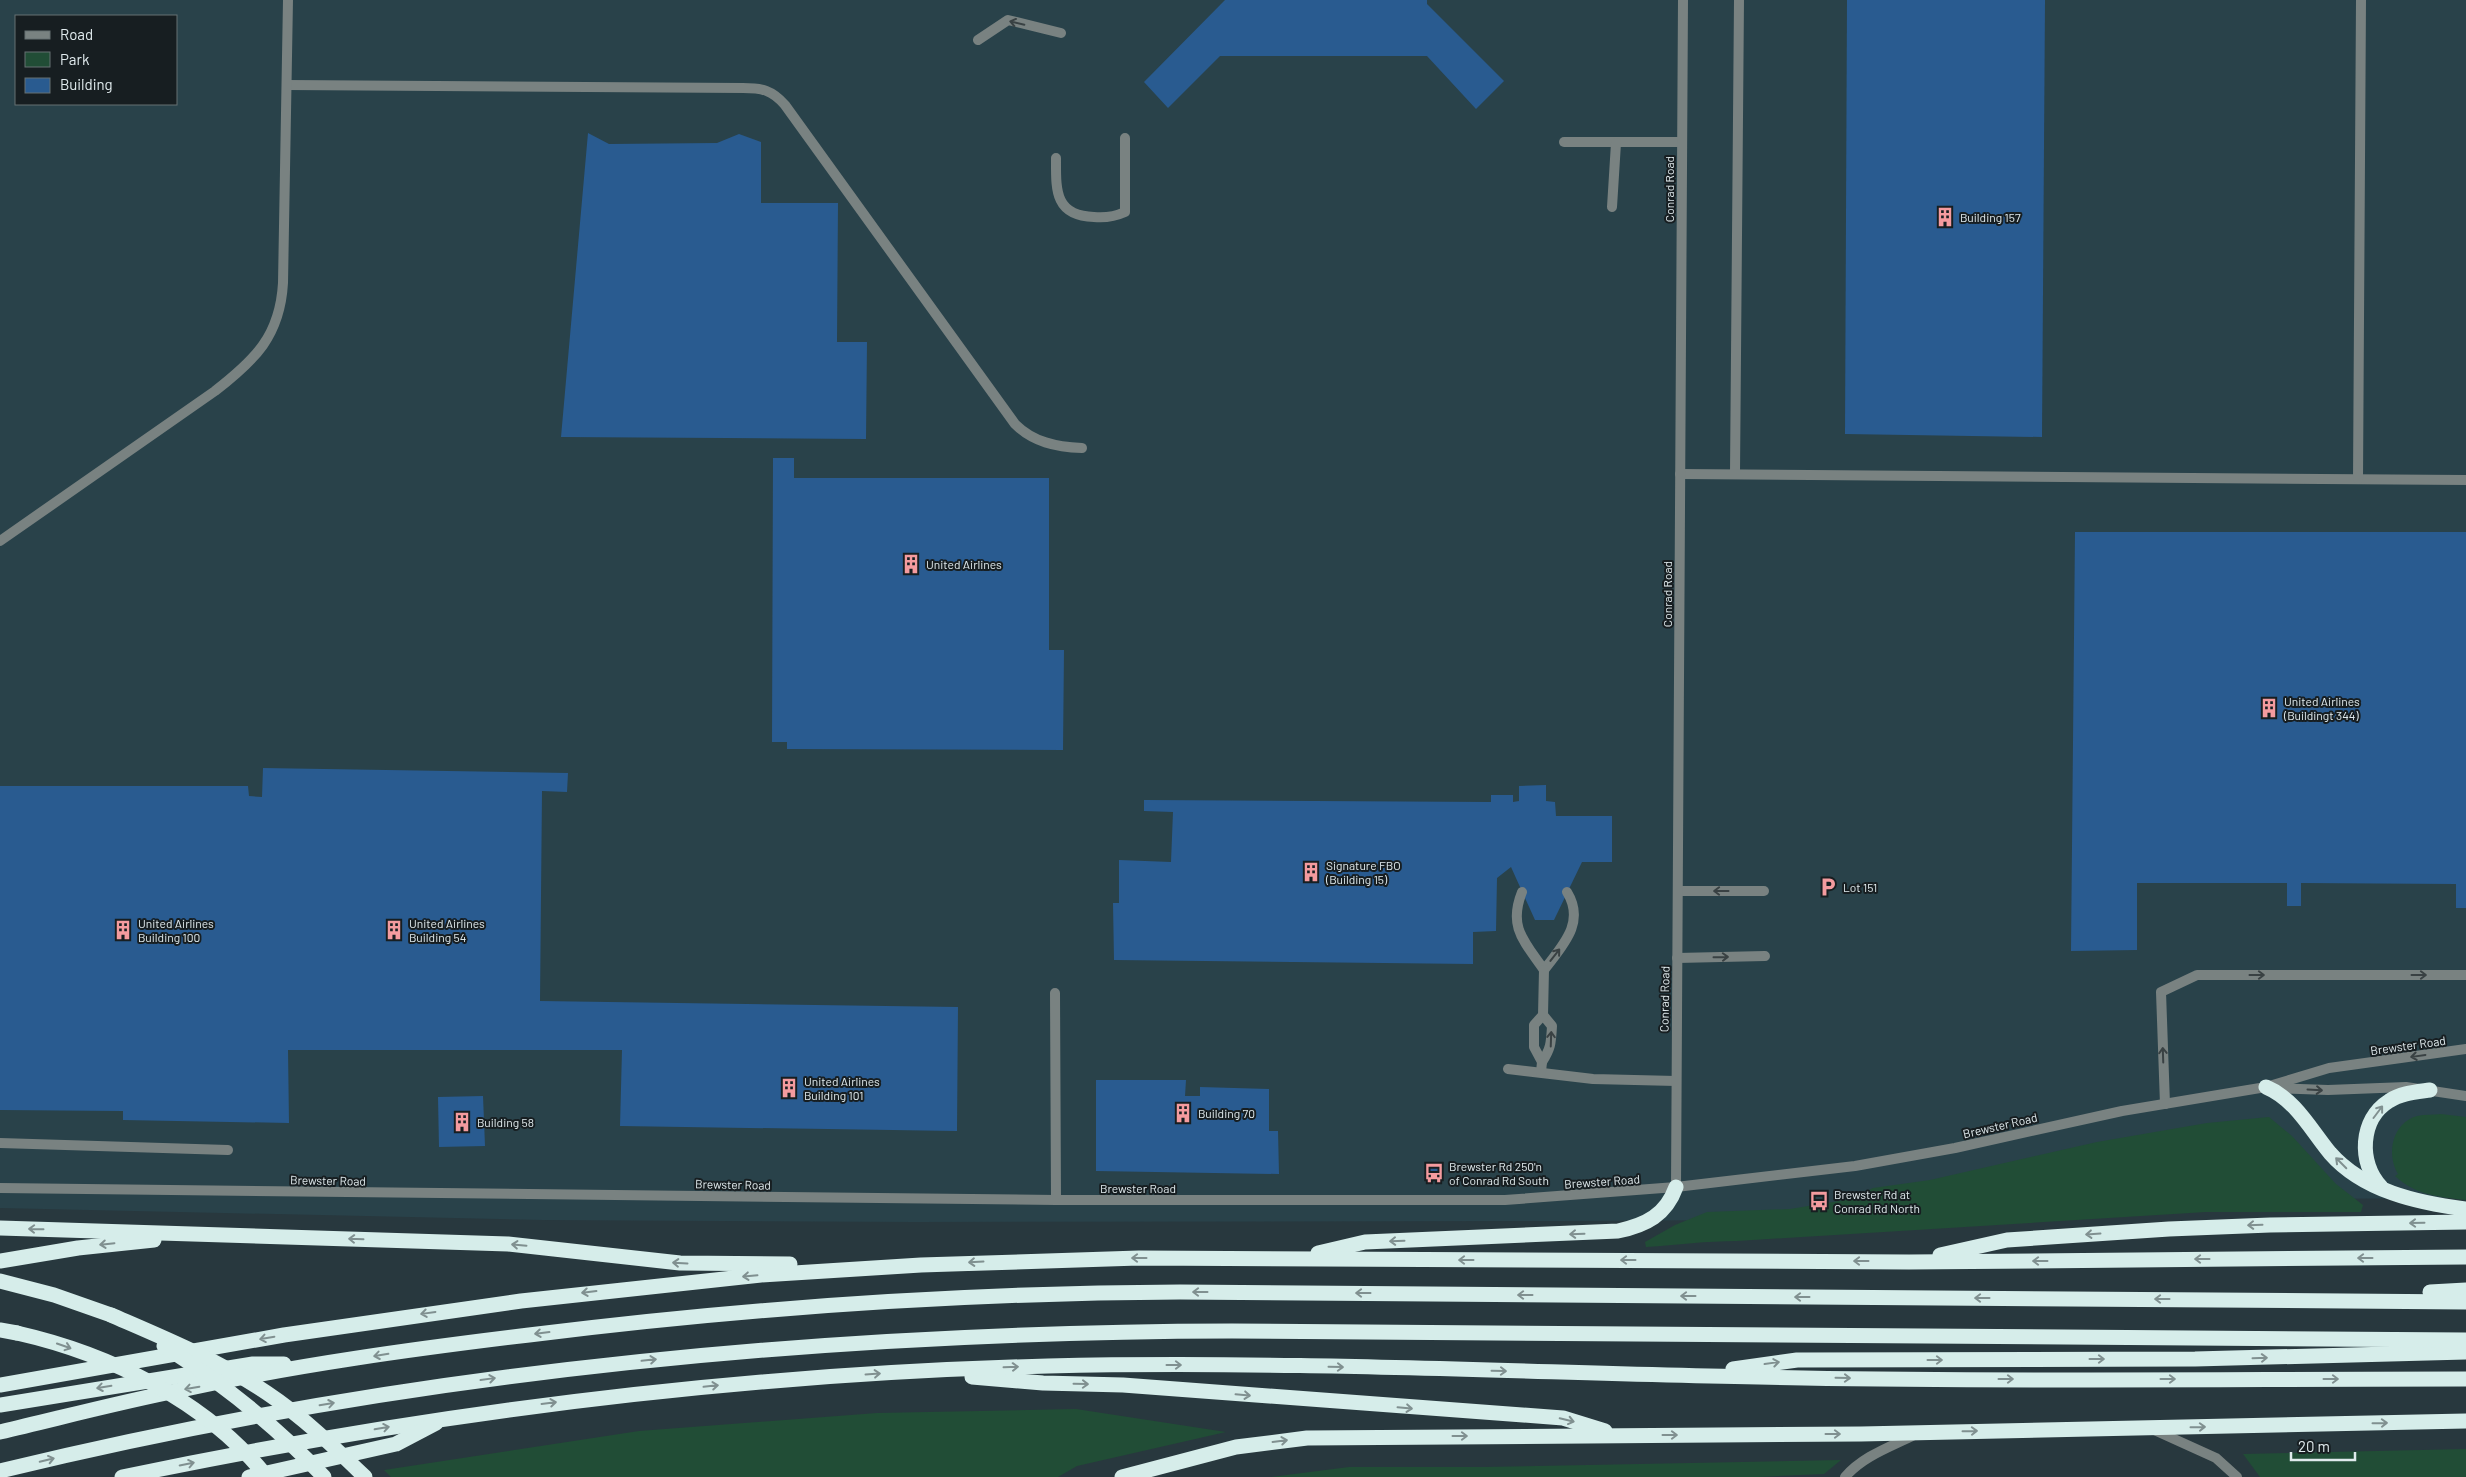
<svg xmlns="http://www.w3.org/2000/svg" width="2466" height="1477" viewBox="0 0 2466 1477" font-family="Barlow,sans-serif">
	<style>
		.built { fill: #29424a; fill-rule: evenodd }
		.green { fill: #214d36 }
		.building { fill: #295b90 }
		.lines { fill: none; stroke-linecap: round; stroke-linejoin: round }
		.service { stroke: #798281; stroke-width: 10 }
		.minor { stroke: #798281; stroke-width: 10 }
		.tertiary { stroke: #798281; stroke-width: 10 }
		.motorway { stroke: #d6edea; stroke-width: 15 }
		.motorway-bridge { stroke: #d6edea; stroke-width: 15 }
		.oneway { stroke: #394143 }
		.oneway2 { stroke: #809090 }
		.labels { text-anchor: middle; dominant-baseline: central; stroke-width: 4; stroke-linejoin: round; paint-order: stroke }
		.street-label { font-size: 12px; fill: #e0eaed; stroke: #171e21 }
		.poi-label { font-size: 12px; fill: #e0eaed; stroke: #171e21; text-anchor: start }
	</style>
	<rect width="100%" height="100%" fill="#28383e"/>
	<path class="built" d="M0,0H2466V1198L2287,1199L1923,1219L1564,1221L915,1222L544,1220L0,1208ZM16,16H176V104H16Z"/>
	<g class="green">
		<path d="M2441,1114L2466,1117V1200C2440,1197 2415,1195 2395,1176L2398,1174C2386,1154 2392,1123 2417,1116C2425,1114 2433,1115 2441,1114Z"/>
		<path d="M2269,1117L2292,1136L2336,1184L2363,1205L2361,1212H2206L1737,1241C1707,1241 1677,1245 1646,1247L1645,1242L1675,1225L1707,1212L1790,1209L1851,1199L1873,1188L1930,1180L2097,1142L2207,1123Z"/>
		<path d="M1076,1409L1226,1432L1077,1466L1058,1477H391L384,1470L639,1431L877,1413Z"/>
		<path d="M2466,1449V1477H2260L2243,1454Z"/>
		<path d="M1841,1460L1824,1474L1759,1477H1271L1349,1467H1484Z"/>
	</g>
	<g class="building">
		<path d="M1225,0H1427V4L1504,81L1476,109L1427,56H1220L1168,108L1144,82Z"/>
		<path d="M1847,0H2045L2042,437L1845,434Z"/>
		<path d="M588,133L609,144L717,143L739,134L761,142V203H838L837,342H867L866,439L561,437Z"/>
		<path d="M773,458H794V478H1049V650H1064L1063,750L787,749V742H772Z"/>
		<path d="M2075,532H2466V908H2456V884L2301,883V906H2287V883H2137V950L2071,951Z"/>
		<path d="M263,768L568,773L567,792L542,791L540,1001L958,1007L957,1131L620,1126L622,1050H288L289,1123L123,1120V1111L0,1110V786H248L249,796L262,797Z"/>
		<path d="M1546,785V801L1555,802L1556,816H1612V862H1582L1554,920H1535L1511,867L1497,878L1496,931L1473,932V964L1114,960L1113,903H1119V860L1171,862L1173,812L1144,811V800L1491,802V795H1513V802L1519,801V786Z"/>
		<path d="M1096,1080H1186L1185,1096H1200V1087L1269,1089V1131H1278L1279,1174L1096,1171Z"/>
		<path d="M483,1096L485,1146L439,1147L438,1097Z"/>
		<rect x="1429" y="1166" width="12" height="5"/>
	</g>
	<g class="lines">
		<g class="service">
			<path d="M978,40L1008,20L1061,33"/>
			<path d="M287,85L743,88C762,88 772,90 785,105L1015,424C1033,442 1056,447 1082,448"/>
			<path d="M1564,142H1682"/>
			<path d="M1056,158C1056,189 1054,216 1094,217C1105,218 1114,217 1125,212V138"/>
			<path d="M1612,207L1616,143"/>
			<path d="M1735,473L1739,0"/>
			<path d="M1680,474L2466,480"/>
			<path d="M2358,479L2361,0"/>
			<path d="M0,541L215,391C255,360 280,336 283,283L288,0"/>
			<path d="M1678,891H1764"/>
			<path d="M1522,892C1508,927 1524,941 1544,970C1562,946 1586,923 1567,892"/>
			<path d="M1677,958L1765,956"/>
			<path d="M1055,993L1056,1200"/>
			<path d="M1542,1062C1551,1048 1551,1043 1552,1026L1543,1015"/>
			<path d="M1508,1069L1593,1079L1676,1081"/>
			<path d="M1541,1072L1542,1062L1534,1047V1025L1543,1015L1544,970"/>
			<path d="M2165,1104L2161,992L2197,975H2466"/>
			<path d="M0,1143L228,1150"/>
			<path d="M2152,1429L2216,1458L2237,1477"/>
			<path d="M1845,1477C1863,1456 1890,1447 1914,1435"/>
		</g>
		<path class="minor" d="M1676,1187L1683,0"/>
		<g class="tertiary">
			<path d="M2275,1088L2328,1090L2406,1087L2466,1096"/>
			<path d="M0,1188L1056,1200H1505L1676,1187L1855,1166L1955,1148L2122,1111L2266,1087L2329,1068L2466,1049"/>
		</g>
		<g class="motorway">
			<path d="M2266,1087C2295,1099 2311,1130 2330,1153C2363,1191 2418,1203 2466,1209"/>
			<path d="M2381,1187C2358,1163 2360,1119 2389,1101C2401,1093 2416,1092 2430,1090"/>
			<path d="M0,1228L508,1244L680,1263L790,1264"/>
			<path d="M1318,1253L1365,1242L1618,1231C1646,1225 1666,1215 1676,1187"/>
			<path d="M1940,1255L2007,1240L2169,1229L2270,1225L2466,1222"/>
			<path d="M0,1261L78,1248L154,1240"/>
			<path d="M0,1281L54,1295L111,1315"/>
			<path d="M2430,1292L2466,1290"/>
			<path d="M0,1330L17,1333"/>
			<path d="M1733,1369L1797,1360L2195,1359L2466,1352"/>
			<path d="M972,1377L1043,1383L1123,1385L1563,1418L1605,1431"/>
			<path d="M0,1385L284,1335L521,1301L761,1275L921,1265L1139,1258L1909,1262L2466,1257"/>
			<path d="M0,1405L253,1364H284"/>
			<path d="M0,1432C60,1418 120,1402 181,1390C296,1365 413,1349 529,1335C745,1308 962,1293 1180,1292L2466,1302"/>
			<path d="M0,1471C405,1372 816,1332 1232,1331L2466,1340"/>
			<path d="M122,1477C427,1413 736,1374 1048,1366C1300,1360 1552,1374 1804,1378C2025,1382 2245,1379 2466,1379"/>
			<path d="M249,1477L396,1444L436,1423"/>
			<path d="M1122,1477L1236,1447L1307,1438L1861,1434L2466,1421"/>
		</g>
		<g class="motorway-bridge">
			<path d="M111,1315C164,1338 218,1360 267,1393C303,1417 334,1447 365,1477"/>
			<path d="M17,1333C110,1354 206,1401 267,1477"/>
			<path d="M164,1346C222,1383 277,1427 324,1477"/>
		</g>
	</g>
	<defs><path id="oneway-shaft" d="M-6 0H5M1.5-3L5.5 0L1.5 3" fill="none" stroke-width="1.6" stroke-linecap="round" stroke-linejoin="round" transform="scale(1.25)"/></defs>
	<g class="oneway">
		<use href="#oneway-shaft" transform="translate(1017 23) rotate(-167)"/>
		<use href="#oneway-shaft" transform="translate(1721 891) rotate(180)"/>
		<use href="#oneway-shaft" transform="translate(1555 955) rotate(-52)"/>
		<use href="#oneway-shaft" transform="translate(1721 957) rotate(-1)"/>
		<use href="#oneway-shaft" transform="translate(2257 975)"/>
		<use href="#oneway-shaft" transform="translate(2419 975)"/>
		<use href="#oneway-shaft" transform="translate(1551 1039) rotate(-88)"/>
		<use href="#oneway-shaft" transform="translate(2163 1055) rotate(-92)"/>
		<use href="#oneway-shaft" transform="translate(2418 1056) rotate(172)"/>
		<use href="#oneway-shaft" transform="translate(2315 1090) rotate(3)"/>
	</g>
	<g class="oneway2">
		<use href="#oneway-shaft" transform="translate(2378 1112) rotate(-53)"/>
		<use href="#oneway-shaft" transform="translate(2341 1163) rotate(-135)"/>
		<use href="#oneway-shaft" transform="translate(2417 1223) rotate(179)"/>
		<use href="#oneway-shaft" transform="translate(2255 1225) rotate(178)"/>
		<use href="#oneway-shaft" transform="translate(36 1229) rotate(-179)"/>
		<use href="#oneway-shaft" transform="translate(1577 1234) rotate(178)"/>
		<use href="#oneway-shaft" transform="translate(2093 1234) rotate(176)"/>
		<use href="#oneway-shaft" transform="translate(356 1239) rotate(-178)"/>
		<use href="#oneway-shaft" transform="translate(1397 1241) rotate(178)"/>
		<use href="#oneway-shaft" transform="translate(107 1244) rotate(174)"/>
		<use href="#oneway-shaft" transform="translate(519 1245) rotate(-175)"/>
		<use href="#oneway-shaft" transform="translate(1139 1258) rotate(180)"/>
		<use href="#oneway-shaft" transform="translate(2365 1258) rotate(180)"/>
		<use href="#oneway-shaft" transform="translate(2202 1259) rotate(180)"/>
		<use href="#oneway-shaft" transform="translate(1466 1260) rotate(-180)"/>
		<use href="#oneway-shaft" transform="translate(1628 1260) rotate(-180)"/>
		<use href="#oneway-shaft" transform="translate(1861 1261) rotate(-180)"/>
		<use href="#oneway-shaft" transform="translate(2040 1261) rotate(180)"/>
		<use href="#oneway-shaft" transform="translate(976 1262) rotate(177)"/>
		<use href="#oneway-shaft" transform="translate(680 1263) rotate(-177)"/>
		<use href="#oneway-shaft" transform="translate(750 1276) rotate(175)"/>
		<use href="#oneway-shaft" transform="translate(589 1292) rotate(173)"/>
		<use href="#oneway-shaft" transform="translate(1200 1292) rotate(-180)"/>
		<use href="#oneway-shaft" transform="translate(1363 1293) rotate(-180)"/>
		<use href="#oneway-shaft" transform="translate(1525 1295) rotate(-180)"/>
		<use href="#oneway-shaft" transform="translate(1688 1296) rotate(-180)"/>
		<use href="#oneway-shaft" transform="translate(1802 1297) rotate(-180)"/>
		<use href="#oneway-shaft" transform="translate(1982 1298) rotate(-180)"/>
		<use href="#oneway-shaft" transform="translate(2162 1299) rotate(-180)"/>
		<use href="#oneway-shaft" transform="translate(428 1313) rotate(172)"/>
		<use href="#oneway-shaft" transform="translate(542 1333) rotate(173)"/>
		<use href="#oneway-shaft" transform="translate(267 1338) rotate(170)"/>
		<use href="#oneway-shaft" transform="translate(64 1346) rotate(19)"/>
		<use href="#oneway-shaft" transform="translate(381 1355) rotate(171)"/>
		<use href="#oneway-shaft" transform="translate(2260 1358) rotate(-2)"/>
		<use href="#oneway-shaft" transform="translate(2097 1359)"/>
		<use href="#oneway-shaft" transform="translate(649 1360) rotate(-6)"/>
		<use href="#oneway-shaft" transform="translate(1935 1360)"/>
		<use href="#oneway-shaft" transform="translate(1772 1363) rotate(-8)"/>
		<use href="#oneway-shaft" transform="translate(1174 1365)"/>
		<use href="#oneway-shaft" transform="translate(1011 1367) rotate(-2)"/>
		<use href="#oneway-shaft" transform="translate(1336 1367) rotate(1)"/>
		<use href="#oneway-shaft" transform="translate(1499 1371) rotate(1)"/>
		<use href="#oneway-shaft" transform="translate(873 1374) rotate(-4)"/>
		<use href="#oneway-shaft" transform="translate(1843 1378) rotate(1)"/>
		<use href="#oneway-shaft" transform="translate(488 1379) rotate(-8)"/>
		<use href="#oneway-shaft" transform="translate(2006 1379)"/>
		<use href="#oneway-shaft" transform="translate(2168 1379)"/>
		<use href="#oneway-shaft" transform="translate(2331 1379)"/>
		<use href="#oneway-shaft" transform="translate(1081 1384) rotate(1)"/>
		<use href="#oneway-shaft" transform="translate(711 1386) rotate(-6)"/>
		<use href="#oneway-shaft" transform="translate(104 1387) rotate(171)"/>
		<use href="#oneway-shaft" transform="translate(192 1388) rotate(170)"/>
		<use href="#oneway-shaft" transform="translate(1243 1395) rotate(5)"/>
		<use href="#oneway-shaft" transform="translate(549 1403) rotate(-7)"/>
		<use href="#oneway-shaft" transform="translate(327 1404) rotate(-9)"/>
		<use href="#oneway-shaft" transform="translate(1405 1408) rotate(5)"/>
		<use href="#oneway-shaft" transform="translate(1567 1420) rotate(13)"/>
		<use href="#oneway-shaft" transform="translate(2380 1423) rotate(-1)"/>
		<use href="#oneway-shaft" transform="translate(2198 1427) rotate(-1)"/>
		<use href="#oneway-shaft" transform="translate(382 1428) rotate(-10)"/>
		<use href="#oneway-shaft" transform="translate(1970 1431) rotate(-1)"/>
		<use href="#oneway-shaft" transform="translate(1833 1434)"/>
		<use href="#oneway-shaft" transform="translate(1670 1435)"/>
		<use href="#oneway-shaft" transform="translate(1460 1436)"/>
		<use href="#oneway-shaft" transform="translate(1280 1441) rotate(-7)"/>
		<use href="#oneway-shaft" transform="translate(47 1460) rotate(-13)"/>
		<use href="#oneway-shaft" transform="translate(187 1464) rotate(-11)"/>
	</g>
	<defs>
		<symbol id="building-bare" viewBox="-9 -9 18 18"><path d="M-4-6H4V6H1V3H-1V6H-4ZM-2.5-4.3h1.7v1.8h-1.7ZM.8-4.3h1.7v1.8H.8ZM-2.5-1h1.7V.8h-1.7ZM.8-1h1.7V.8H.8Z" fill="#f49b9f" stroke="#171e21" stroke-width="2.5" paint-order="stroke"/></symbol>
		<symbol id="parking-bare" viewBox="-9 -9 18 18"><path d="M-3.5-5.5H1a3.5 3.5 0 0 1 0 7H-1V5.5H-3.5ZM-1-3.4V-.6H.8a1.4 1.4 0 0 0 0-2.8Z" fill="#f49b9f" stroke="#171e21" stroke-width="2.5" paint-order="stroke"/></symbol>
		<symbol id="bus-bare" viewBox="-9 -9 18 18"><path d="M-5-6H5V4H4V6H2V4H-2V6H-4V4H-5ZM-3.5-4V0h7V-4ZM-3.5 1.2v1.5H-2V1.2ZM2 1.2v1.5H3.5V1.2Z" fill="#f49b9f" stroke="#171e21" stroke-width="2.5" paint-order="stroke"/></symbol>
	</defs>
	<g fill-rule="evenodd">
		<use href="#building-bare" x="1931" y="203" width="28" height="28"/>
		<use href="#building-bare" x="897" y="550" width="28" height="28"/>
		<use href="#building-bare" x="2255" y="694" width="28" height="28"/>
		<use href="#building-bare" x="1297" y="858" width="28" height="28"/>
		<use href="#parking-bare" x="1814" y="873" width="28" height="28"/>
		<use href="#building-bare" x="109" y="916" width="28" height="28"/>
		<use href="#building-bare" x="380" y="916" width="28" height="28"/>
		<use href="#building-bare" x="775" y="1074" width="28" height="28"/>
		<use href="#building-bare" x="1169" y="1099" width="28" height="28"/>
		<use href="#building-bare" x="448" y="1108" width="28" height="28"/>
		<use href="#bus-bare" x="1420" y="1159" width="28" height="28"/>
		<use href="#bus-bare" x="1805" y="1187" width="28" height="28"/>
	</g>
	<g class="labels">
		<g class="street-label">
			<text transform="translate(1669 189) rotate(-90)">Conrad Road</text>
			<text transform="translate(1667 594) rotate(-90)">Conrad Road</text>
			<text transform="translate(1664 999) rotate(-89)">Conrad Road</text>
			<text transform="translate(2408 1045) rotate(-8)">Brewster Road</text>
			<text transform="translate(2000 1125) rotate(-13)">Brewster Road</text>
			<text transform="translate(328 1180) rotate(1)">Brewster Road</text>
			<text transform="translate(1602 1181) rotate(-4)">Brewster Road</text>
			<text transform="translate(733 1184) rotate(1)">Brewster Road</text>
			<text x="1138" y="1188">Brewster Road</text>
		</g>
		<g class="poi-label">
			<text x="1960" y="217">Building 157</text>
			<text x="926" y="564">United Airlines</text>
			<text x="2284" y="701">United Airlines<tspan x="2284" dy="14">(Buildingt 344)</tspan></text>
			<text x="1326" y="865">Signature FBO<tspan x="1326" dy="14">(Building 15)</tspan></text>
			<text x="1843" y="887">Lot 151</text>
			<text x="138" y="923">United Airlines<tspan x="138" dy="14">Building 100</tspan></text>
			<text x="409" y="923">United Airlines<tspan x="409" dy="14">Building 54</tspan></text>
			<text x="804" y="1081">United Airlines<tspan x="804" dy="14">Building 101</tspan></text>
			<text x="1198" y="1113">Building 70</text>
			<text x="477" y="1122">Building 58</text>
			<text x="1449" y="1166">Brewster Rd 250'n<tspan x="1449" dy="14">of Conrad Rd South</tspan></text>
			<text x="1834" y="1194">Brewster Rd at<tspan x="1834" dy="14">Conrad Rd North</tspan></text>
		</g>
	</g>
	<rect x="15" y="15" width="162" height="90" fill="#171e21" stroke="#677073"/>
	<rect x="25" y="31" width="25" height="8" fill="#798281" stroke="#677073"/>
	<text x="60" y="40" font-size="15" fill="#e0eaed">Road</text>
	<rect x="25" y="52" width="25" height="15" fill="#214d36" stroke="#677073"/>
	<text x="60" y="65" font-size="15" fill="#e0eaed">Park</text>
	<rect x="25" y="78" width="25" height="15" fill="#295b90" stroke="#677073"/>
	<text x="60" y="90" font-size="15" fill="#e0eaed">Building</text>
	<path d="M2291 1452v8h64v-8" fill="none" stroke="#e0eaed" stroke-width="2.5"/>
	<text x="2298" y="1452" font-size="15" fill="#e0eaed" stroke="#171e21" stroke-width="4" paint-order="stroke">20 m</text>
</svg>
